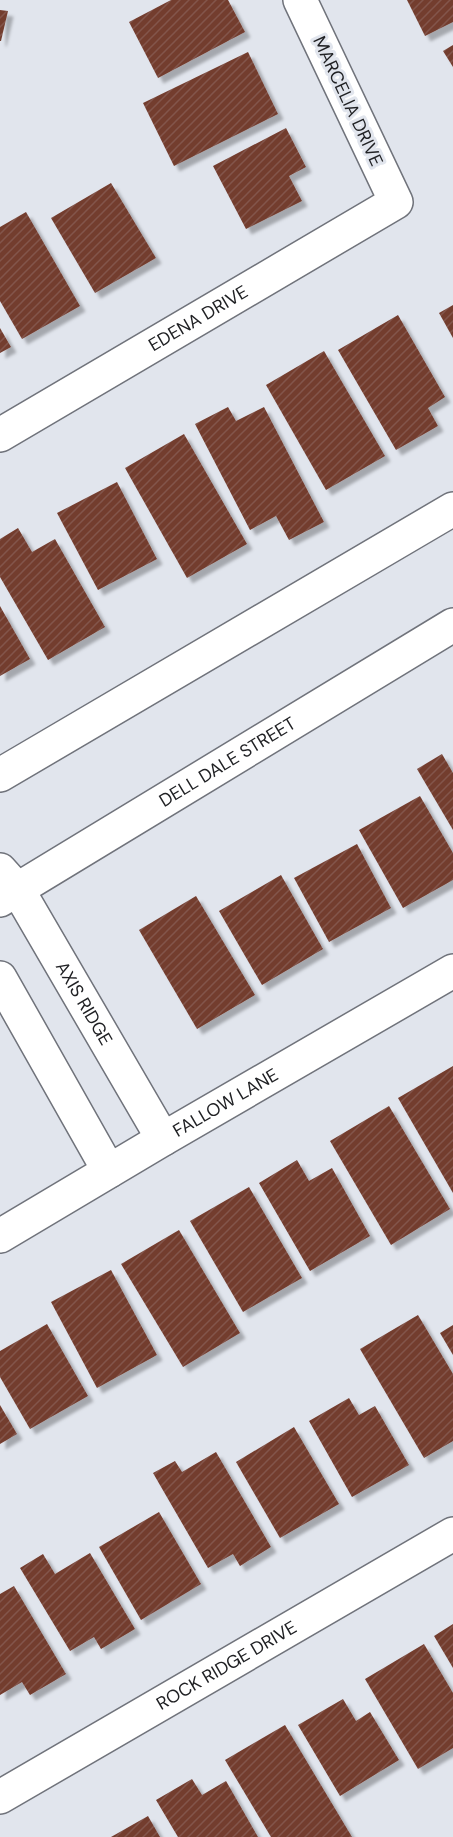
<svg xmlns="http://www.w3.org/2000/svg" width="453" height="1837" viewBox="0 0 453 1837" font-family="'DM Sans',sans-serif">
	<style>
		.building { fill: url(#building-hatch); filter: url(#shadow) }
		.lines { fill: none; stroke-linecap: round; stroke-linejoin: round }
		.minor-casing { stroke: #70737b; stroke-width: 36 }
		.secondary-casing { stroke: #70737b; stroke-width: 36 }
		.minor { stroke: #fff; stroke-width: 33 }
		.secondary { stroke: #fff; stroke-width: 33 }
		.labels { text-anchor: middle; dominant-baseline: central; stroke-width: 6; stroke-linejoin: round; paint-order: stroke }
		.street-label { font-size: 18px; fill: #202124; stroke: #e1e5ed }
	</style>
	<defs>
		<pattern id="building-hatch" width="6" height="6" patternUnits="userSpaceOnUse" patternTransform="scale(1.5)"><rect width="6" height="6" fill="#733c2e"/><path d="M-1 1l2-2M0 6l6-6M5 7l2-2" fill="none" stroke="#82564b"/></pattern>
		<filter id="shadow"><feDropShadow dx="5.5" dy="5.5" stdDeviation="1.5" flood-color="#0004"/></filter>
	</defs>
	<rect width="100%" height="100%" fill="#e1e5ed"/>
	<g class="building">
		<path d="M171,0H228L245,32L158,78L129,22Z"/>
		<path d="M407,0H453V22L425,36Z"/>
		<path d="M0,10L8,11L1,41H0Z"/>
		<path d="M453,45V67L443,51Z"/>
		<path d="M248,52L278,114L174,166L143,103Z"/>
		<path d="M286,128L306,167L289,176L302,201L246,229L213,166Z"/>
		<path d="M111,183L156,258L95,293L51,218Z"/>
		<path d="M26,212L80,306L22,339L0,301V227Z"/>
		<path d="M453,305V338L439,313Z"/>
		<path d="M398,315L445,397L428,408L438,426L396,450L338,350Z"/>
		<path d="M0,328L11,347L0,353Z"/>
		<path d="M324,351L385,456L326,490L266,385Z"/>
		<path d="M228,407L236,421L264,407L324,522L289,540L276,516L250,530L195,424Z"/>
		<path d="M184,434L247,544L187,578L125,468Z"/>
		<path d="M117,482L157,559L98,590L57,513Z"/>
		<path d="M18,528L32,552L55,539L105,627L48,660L0,577V539Z"/>
		<path d="M0,606L30,659L0,676Z"/>
		<path d="M442,754L453,773V830L417,769Z"/>
		<path d="M420,796L453,853V880L403,908L359,830Z"/>
		<path d="M357,844L391,908L329,942L294,878Z"/>
		<path d="M281,875L323,949L262,985L219,911Z"/>
		<path d="M196,896L255,995L197,1029L139,930Z"/>
		<path d="M453,1066V1193L398,1098Z"/>
		<path d="M389,1106L450,1209L391,1245L330,1141Z"/>
		<path d="M297,1160L309,1181L332,1168L370,1236L310,1271L259,1183Z"/>
		<path d="M249,1187L302,1278L243,1312L190,1221Z"/>
		<path d="M179,1230L240,1333L183,1367L121,1264Z"/>
		<path d="M111,1270L157,1355L97,1388L51,1302Z"/>
		<path d="M418,1315L453,1374V1441L424,1458L360,1349Z"/>
		<path d="M47,1324L88,1396L30,1429L0,1377V1351Z"/>
		<path d="M453,1325V1355L440,1333Z"/>
		<path d="M349,1398L359,1415L375,1406L409,1465L352,1497L309,1421Z"/>
		<path d="M0,1405L17,1434L0,1444Z"/>
		<path d="M294,1427L339,1504L280,1538L236,1462Z"/>
		<path d="M216,1452L271,1547L240,1566L233,1554L208,1568L153,1473L175,1461L182,1472Z"/>
		<path d="M159,1512L201,1584L141,1620L99,1547Z"/>
		<path d="M90,1553L135,1629L101,1649L94,1637L70,1651L20,1568L43,1554L55,1574Z"/>
		<path d="M14,1586L66,1674L30,1695L22,1682L0,1695V1594Z"/>
		<path d="M453,1624V1668L434,1636Z"/>
		<path d="M424,1644L453,1693V1748L418,1769L365,1679Z"/>
		<path d="M343,1699L356,1721L370,1712L399,1760L340,1796L298,1725Z"/>
		<path d="M285,1725L352,1837H271L225,1760Z"/>
		<path d="M192,1779L202,1795L226,1781L258,1837H178L156,1800Z"/>
		<path d="M148,1816L160,1837H111Z"/>
	</g>
	<g class="lines">
		<defs>
			<g id="minor">
				<path id="s1" d="M0,435L396,202L300,0"/>
				<path id="s2" d="M0,870L18,890L163,1139"/>
				<path d="M0,978L109,1171"/>
				<path id="s3" d="M0,1236L163,1139L453,971"/>
				<path id="s4" d="M0,1797L453,1534"/>
			</g>
			<g id="secondary">
				<path d="M0,775L453,509"/>
				<path id="s5" d="M0,900L453,625"/>
			</g>
		</defs>
		<use href="#minor" class="minor-casing"/>
		<use href="#secondary" class="secondary-casing"/>
		<use href="#minor" class="minor"/>
		<use href="#secondary" class="secondary"/>
	</g>
	<g class="labels">
		<g class="street-label">
			<text transform="translate(348 101) rotate(65)">MARCELIA DRIVE</text>
			<text stroke="none"><textPath href="#s1" startOffset="230">EDENA DRIVE</textPath></text>
			<text stroke="none"><textPath href="#s5" startOffset="266">DELL DALE STREET</textPath></text>
			<text stroke="none"><textPath href="#s2" startOffset="158">AXIS RIDGE</textPath></text>
			<text stroke="none"><textPath href="#s3" startOffset="262">FALLOW LANE</textPath></text>
			<text stroke="none"><textPath href="#s4" startOffset="262">ROCK RIDGE DRIVE</textPath></text>
		</g>
	</g>
</svg>
